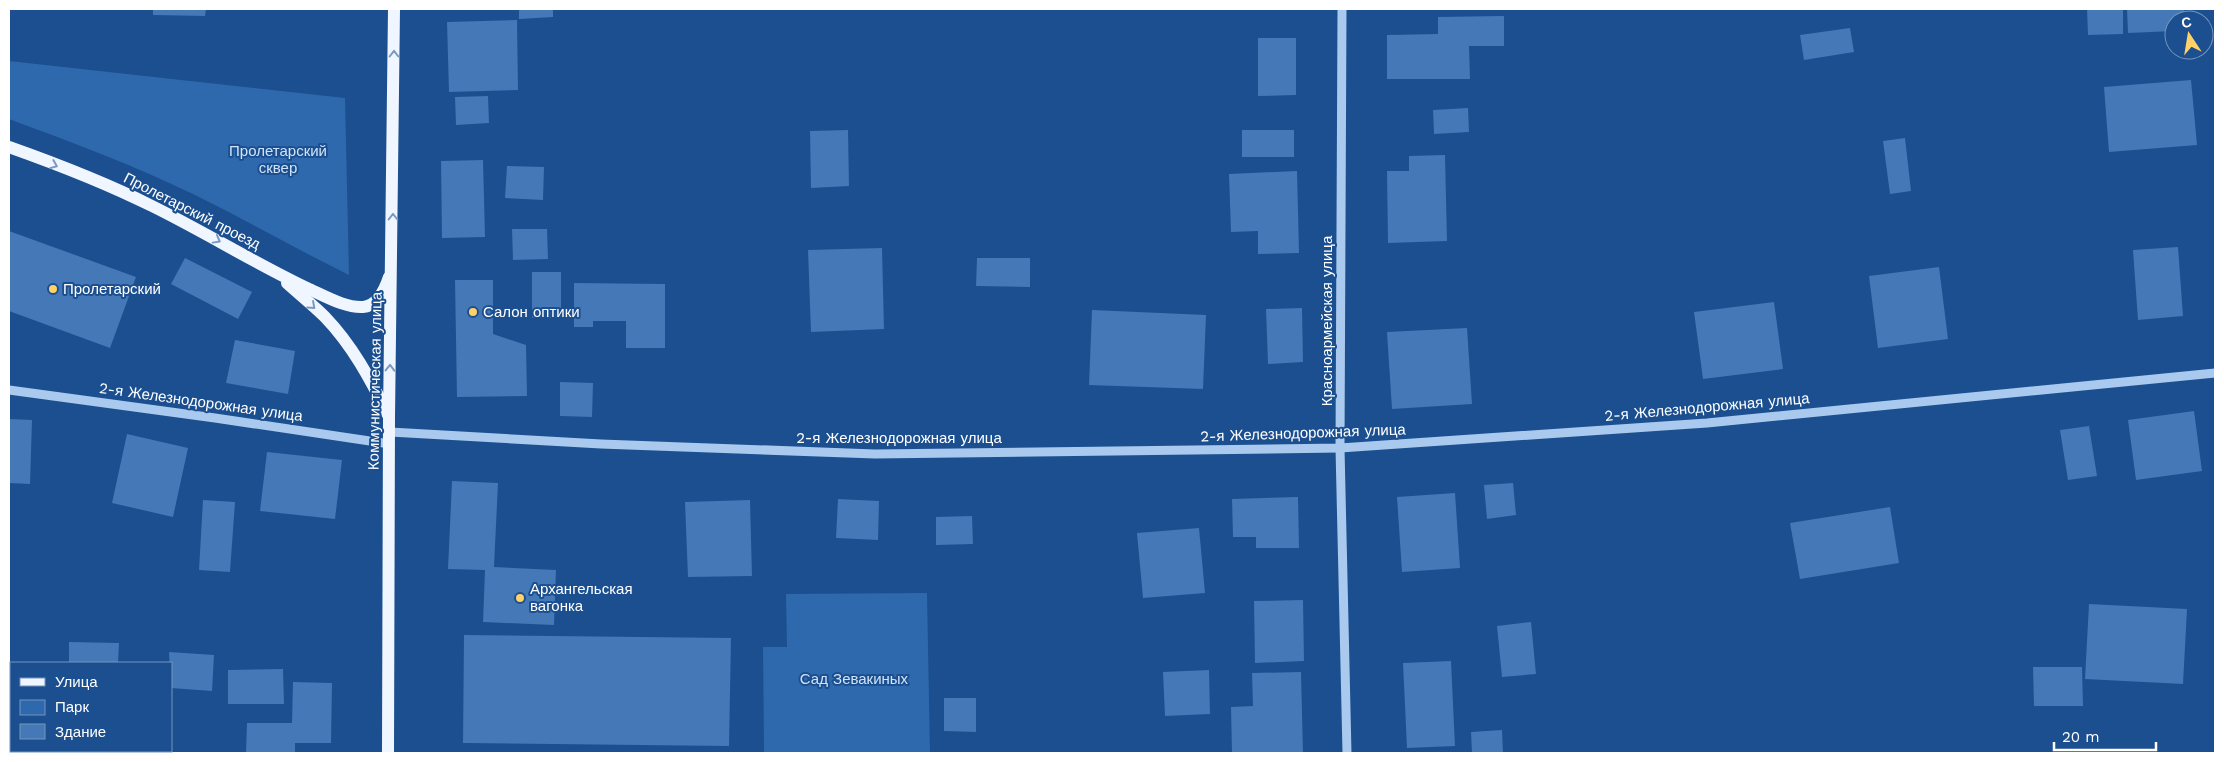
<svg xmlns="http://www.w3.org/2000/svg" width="2224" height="762" viewBox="0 0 2224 762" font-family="'Work Sans',sans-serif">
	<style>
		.green { fill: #2e69ad }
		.building { fill: #4478b7 }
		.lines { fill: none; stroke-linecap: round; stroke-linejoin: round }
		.minor { stroke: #a9c9ee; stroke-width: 9 }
		.major { stroke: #f0f6ff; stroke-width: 12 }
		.oneway { stroke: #7b9ac1 }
		.poi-dot { fill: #ffd166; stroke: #1b4f8f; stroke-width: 2 }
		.labels { text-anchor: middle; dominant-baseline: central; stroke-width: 4; stroke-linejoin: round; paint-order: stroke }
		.park-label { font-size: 15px; fill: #cfe3fa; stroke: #1b4f8f }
		.street-label { font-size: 15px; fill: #fff; stroke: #1b4f8f }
		.poi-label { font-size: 15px; fill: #fff; stroke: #1b4f8f; text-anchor: start }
	</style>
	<rect width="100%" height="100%" fill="#1b4f8f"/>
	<g class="green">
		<path d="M9,61L345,98L349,275C296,249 246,220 193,194C133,165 71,142 9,119Z"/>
		<path d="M927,593L930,753H764L763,647H787L786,594Z"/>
	</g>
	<g class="building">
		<path d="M153,9H206L205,16L153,15Z"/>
		<path d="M519,9H553V17L519,19Z"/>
		<path d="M2087,9H2123V34L2088,35Z"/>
		<path d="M2127,9H2184L2185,20H2174V31L2128,33Z"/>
		<path d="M1504,16V46H1469L1470,79H1387V35L1438,34V17Z"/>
		<path d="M517,20L518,90L449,92L447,22Z"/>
		<path d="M1850,28L1854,52L1804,60L1800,35Z"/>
		<path d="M1258,38H1296V95L1258,96Z"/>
		<path d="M2191,80L2197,145L2109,152L2104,87Z"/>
		<path d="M488,96L489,123L456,125L455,97Z"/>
		<path d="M1468,108L1469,132L1434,134L1433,110Z"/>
		<path d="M848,130L849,186L811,188L810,131Z"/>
		<rect x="1242" y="130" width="52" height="27"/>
		<path d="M1905,138L1911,191L1890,194L1883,141Z"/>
		<path d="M1445,155L1447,241L1388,243L1387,171H1409V156Z"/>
		<path d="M483,160L485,237L442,238L441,161Z"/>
		<path d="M507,166L544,167L543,200L505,198Z"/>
		<path d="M1297,171L1299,253L1258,254V231L1231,232L1229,174Z"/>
		<path d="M512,229H547L548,259L513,260Z"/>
		<path d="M9,231L136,277L110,348L9,311Z"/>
		<path d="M2178,247L2183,316L2138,320L2133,250Z"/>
		<path d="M882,248L884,329L811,332L808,250Z"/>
		<path d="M185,258L252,292L238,319L171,284Z"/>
		<path d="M977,258H1030V287L976,286Z"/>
		<path d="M1939,267L1948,339L1878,348L1869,276Z"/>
		<rect x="532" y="272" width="29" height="46"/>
		<path d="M455,280H493V334L526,345L527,396L457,397Z"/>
		<path d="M574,283L665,284V348H626V321H593V327H574Z"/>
		<path d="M1774,302L1783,369L1703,379L1694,312Z"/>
		<path d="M1302,308L1303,362L1268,364L1266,309Z"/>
		<path d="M1092,310L1206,315L1203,389L1089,385Z"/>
		<path d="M1467,328L1472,404L1392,409L1387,332Z"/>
		<path d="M235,340L295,351L288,394L226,383Z"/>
		<path d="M560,382L593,383L592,417L560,416Z"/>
		<path d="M2194,411L2202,471L2136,480L2128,420Z"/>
		<path d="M9,419L32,420L30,484L9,483Z"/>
		<path d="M2089,426L2097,476L2068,480L2060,430Z"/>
		<path d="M127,434L188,448L173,517L112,503Z"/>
		<path d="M267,452L342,460L335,519L260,511Z"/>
		<path d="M452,481L498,483L494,567L556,570L554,625L483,622L485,570L448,569Z"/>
		<path d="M1513,483L1516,515L1487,519L1484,485Z"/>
		<path d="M1455,493L1460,568L1402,572L1397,497Z"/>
		<path d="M1298,497L1299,548H1256V537H1233L1232,499Z"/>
		<path d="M838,499L879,501L878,540L836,538Z"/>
		<path d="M203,500L235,502L230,572L199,570Z"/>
		<path d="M750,500L752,576L688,577L685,502Z"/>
		<path d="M1890,507L1899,563L1800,579L1790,523Z"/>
		<path d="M972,516L973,544L936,545V517Z"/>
		<path d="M1199,528L1205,593L1143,598L1137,533Z"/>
		<path d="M1303,600L1304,661L1255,663L1254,601Z"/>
		<path d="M2089,604L2187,609L2183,684L2085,679Z"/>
		<path d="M1531,622L1536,674L1502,677L1497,626Z"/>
		<path d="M464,635L731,638L729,746L463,743Z"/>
		<path d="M69,642L119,643L118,663H69Z"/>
		<path d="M169,652L214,655L212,691L171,688Z"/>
		<path d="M1451,661L1455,746L1407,748L1403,663Z"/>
		<path d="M2033,667H2082L2083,706H2034Z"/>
		<path d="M283,669L284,704H228V670Z"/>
		<path d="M1209,670L1210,714L1165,716L1163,672Z"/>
		<path d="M1301,672L1303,753H1232L1231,707L1253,706L1252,673Z"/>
		<path d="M293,682L332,683L331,743H295V753H246L247,723H292Z"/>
		<path d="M944,698H976V732L944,731Z"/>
		<path d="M1502,730L1503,753H1472L1471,732Z"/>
	</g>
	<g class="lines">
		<g class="minor">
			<path d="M1342,9L1340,448L1347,753"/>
			<path d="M9,390L215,418L390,444"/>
			<path d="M390,432L601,444L875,454L1340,448L1707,423L2215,373"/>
		</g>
		<g class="major">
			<path d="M9,147C57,164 106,183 152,206C205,232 256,264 309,289C325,296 345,308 363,307C377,306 385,289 389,277"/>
			<path d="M287,283C299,294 313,305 325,317C352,345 371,380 388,415"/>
			<path d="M388,753L389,417L394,9"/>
		</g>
	</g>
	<defs><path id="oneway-chevron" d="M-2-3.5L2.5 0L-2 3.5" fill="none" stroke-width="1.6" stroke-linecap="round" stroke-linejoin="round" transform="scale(1.25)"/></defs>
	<g class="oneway">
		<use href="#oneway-chevron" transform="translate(394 54) rotate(-90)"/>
		<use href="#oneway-chevron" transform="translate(54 165) rotate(22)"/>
		<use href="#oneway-chevron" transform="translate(393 217) rotate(-90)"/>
		<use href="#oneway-chevron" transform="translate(217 240) rotate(29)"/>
		<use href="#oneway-chevron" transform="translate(312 306) rotate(42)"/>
		<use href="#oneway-chevron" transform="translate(390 368) rotate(-89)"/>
	</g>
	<g class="poi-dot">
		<circle cx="53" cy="289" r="5"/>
		<circle cx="473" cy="312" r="5"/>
		<circle cx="520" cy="598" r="5"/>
	</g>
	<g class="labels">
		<g class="park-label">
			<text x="278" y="151">Пролетарский<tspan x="278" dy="17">сквер</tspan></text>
			<text x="854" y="679">Сад Зевакиных</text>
		</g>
		<g class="street-label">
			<text transform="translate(192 211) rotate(27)">Пролетарский проезд</text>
			<text transform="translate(1327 321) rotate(-90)">Красноармейская улица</text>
			<text transform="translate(375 381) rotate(-89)">Коммунистическая улица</text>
			<text transform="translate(201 402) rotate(8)">2-я Железнодорожная улица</text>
			<text transform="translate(1707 407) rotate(-5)">2-я Железнодорожная улица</text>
			<text transform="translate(1303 433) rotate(-2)">2-я Железнодорожная улица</text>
			<text x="899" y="438">2-я Железнодорожная улица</text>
		</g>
		<g class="poi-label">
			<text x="63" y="289">Пролетарский</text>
			<text x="483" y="312">Салон оптики</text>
			<text x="530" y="589">Архангельская<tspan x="530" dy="17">вагонка</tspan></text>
		</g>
	</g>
	<rect width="2224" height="762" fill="none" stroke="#ffffff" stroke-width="20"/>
	<rect x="10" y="662" width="162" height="90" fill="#1b4f8f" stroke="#7695bc"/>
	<rect x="20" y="678" width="25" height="8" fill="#f0f6ff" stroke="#7695bc"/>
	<text x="55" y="687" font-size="15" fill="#ffffff">Улица</text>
	<rect x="20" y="700" width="25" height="15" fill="#2e69ad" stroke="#7695bc"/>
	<text x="55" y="712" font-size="15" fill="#ffffff">Парк</text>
	<rect x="20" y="724" width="25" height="15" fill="#4478b7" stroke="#7695bc"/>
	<text x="55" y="737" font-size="15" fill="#ffffff">Здание</text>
	<g transform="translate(2189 35) rotate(348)"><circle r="24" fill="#1b4f8f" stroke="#7695bc"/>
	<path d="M0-4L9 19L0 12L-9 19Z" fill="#ffd166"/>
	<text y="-8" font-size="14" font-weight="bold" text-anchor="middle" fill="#ffffff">С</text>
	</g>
	<path d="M2054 742v8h102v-8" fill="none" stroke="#ffffff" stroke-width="2.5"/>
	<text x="2062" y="742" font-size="15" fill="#ffffff" stroke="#1b4f8f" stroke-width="4" paint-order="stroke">20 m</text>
</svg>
